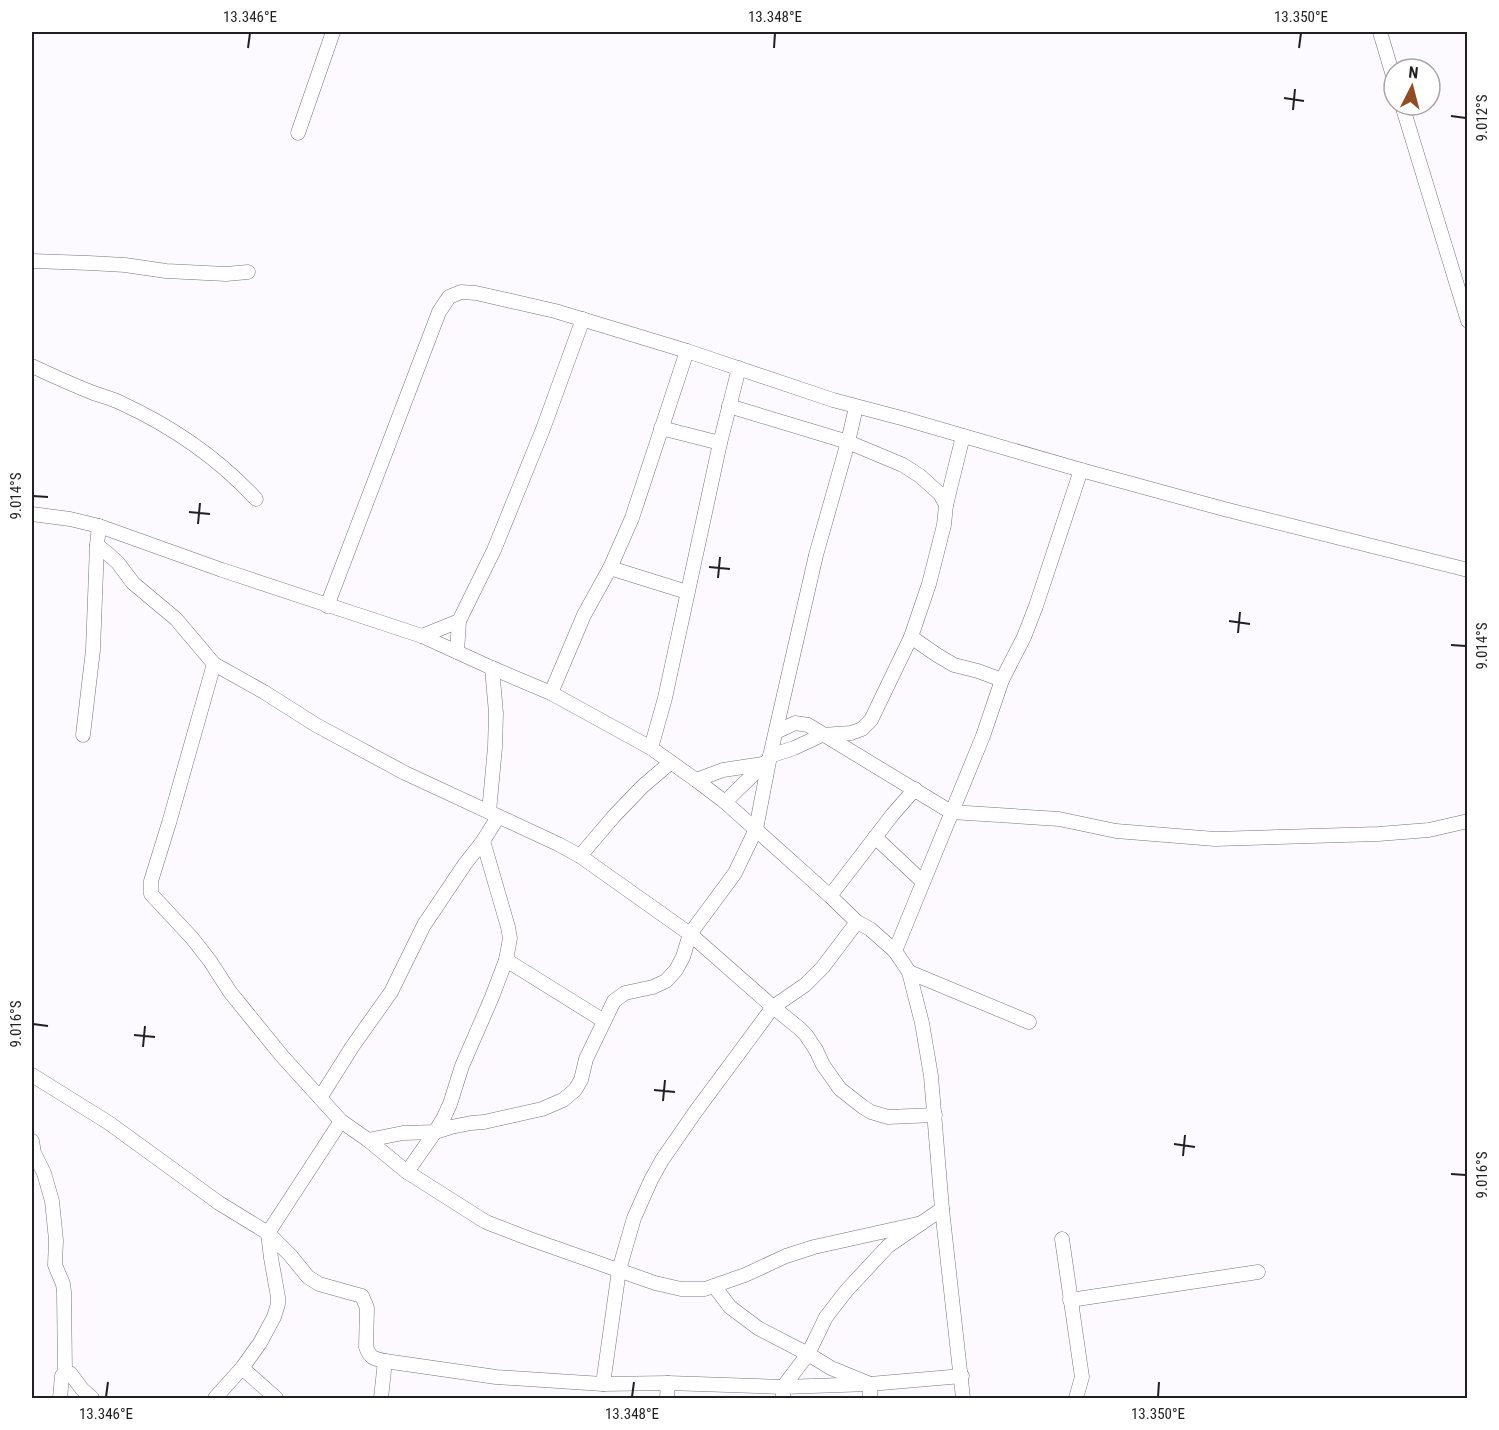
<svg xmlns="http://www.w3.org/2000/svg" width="1499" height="1430" viewBox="0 0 1499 1430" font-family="'Roboto Condensed',sans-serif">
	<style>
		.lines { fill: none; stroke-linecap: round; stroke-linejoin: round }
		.minor-casing { stroke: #77737c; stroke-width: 15 }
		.minor { stroke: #fff; stroke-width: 14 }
		.ticks { fill: none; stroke: #201f22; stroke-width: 2 }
		.neatline { fill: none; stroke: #201f22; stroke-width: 2 }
		.ticks-label { font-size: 15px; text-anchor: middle; fill: #201f22 }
	</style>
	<rect width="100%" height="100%" fill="#fcfafe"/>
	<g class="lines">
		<defs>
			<g id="minor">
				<path d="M1380,32L1394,79"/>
				<path d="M1402,105L1468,321"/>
				<path d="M298,133L333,32"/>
				<path d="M32,261L89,263L125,265L166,271L226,274L248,272"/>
				<path d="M32,366C51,375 71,384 91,392C101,396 111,398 121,403C171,426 218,458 256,499"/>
				<path d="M729,406L848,442L903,465L920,476L940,494L946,505L944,525L929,584L911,637"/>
				<path d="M661,428L720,443"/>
				<path d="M946,505L963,436"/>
				<path d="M32,514L70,519L99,526L222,570L422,636L492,668L551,693L651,748L696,780L725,802L830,896L857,922L870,929L895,951L909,972L922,1023L931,1076L942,1209L963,1398"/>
				<path d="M99,526L97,545L107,553L118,563L133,583L176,619L214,664L264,692L316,725L405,773L558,844L580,856L690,934L773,1007L799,1028L806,1035L816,1050L823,1065L840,1089L863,1107L871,1112L888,1117L935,1115"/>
				<path d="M610,568L687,592"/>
				<path d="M327,606L439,312L449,297L461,292L476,293L555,311L687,351L833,400L905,419L1081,470L1224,509L1468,570"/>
				<path d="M422,636L459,621"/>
				<path d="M457,652L459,621L494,550L543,429L583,319"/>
				<path d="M214,664L169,823L151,881V894L192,938L210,961L230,992L282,1056L341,1121L368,1140L407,1172L486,1222L530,1239L655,1283L681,1289H705L745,1275L786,1256L814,1247L922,1223"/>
				<path d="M551,693L584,615L610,568L632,518L687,351"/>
				<path d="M776,732L795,723L808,725L951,812L1059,819L1116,831L1215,839L1378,834L1429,830L1468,821"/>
				<path d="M83,735L93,650L97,545"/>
				<path d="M651,748L665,698L720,443L739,368"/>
				<path d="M770,756L794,748L822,735L851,733L862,729L871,720L911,637L937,655L954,665L978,671L1002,680"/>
				<path d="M696,780L723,770L763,764"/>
				<path d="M725,802L766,762"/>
				<path d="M489,812L495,747L496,713L492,668"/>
				<path d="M875,837L923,882"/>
				<path d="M580,856L615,815L643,786L670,763"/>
				<path d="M830,896L893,814L915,789"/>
				<path d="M895,951L983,736L1002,680L1024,637L1036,606L1081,470"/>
				<path d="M506,960L604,1021"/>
				<path d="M909,972L1029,1022"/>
				<path d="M32,1075L109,1123L219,1203L268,1233L290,1255L308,1277L319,1284L362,1296L367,1308L366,1347C370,1358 374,1359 385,1361L496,1377L603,1384L668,1383L783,1387L808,1354L826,1317L847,1290L888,1246L942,1209"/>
				<path d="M320,1098L352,1047L391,992L424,925L465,864L483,841L498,817"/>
				<path d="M368,1140L403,1133L435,1132L451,1127L471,1123L484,1122L542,1109L563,1100L575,1090L581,1080L586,1059L614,1001L625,993L653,987L666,981L676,970L683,957L690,934L735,873L756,829L770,756L816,555L848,442L856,407"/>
				<path d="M32,1141L34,1153L44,1173L52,1201L56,1240L55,1265L63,1284L64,1292L65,1372L62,1376L60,1398"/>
				<path d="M407,1172L435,1132L444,1117L450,1104L462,1066L492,997L506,960L510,938L508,927L483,841"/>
				<path d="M1062,1239L1082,1377L1076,1398"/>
				<path d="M714,1286L730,1307L758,1328L808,1354L831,1368L870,1384V1398"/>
				<path d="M1070,1300L1258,1272"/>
				<path d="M242,1368L276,1398"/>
				<path d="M65,1372L70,1373L82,1389L92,1398"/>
				<path d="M603,1384L619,1270L634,1218L651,1180L662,1160L696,1111L773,1007L805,985L823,967L857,922"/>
				<path d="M215,1398L242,1368L260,1343L274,1317L278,1304V1297L271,1258L268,1233L341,1121"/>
				<path d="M381,1398L385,1361"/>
				<path d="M667,1398L668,1383"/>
				<path d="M783,1398V1387L870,1384L962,1376"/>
			</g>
		</defs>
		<use href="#minor" class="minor-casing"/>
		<use href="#minor" class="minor"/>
	</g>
	<path class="ticks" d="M248,48L250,33M774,48L775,33M1299,48L1301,33M1284,98L1304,101M1293,110L1295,89M1451,116L1466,118M33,496L48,497M189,512L210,514M198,524L200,503M709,567L730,569M718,578L720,557M1229,621L1250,624M1238,633L1240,612M1451,645L1466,646M33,1024L48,1026M134,1035L155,1037M143,1047L145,1026M654,1090L675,1092M663,1101L665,1080M1174,1144L1195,1147M1183,1156L1185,1135M1451,1174L1466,1175M106,1397L108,1382M632,1397L634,1382M1158,1397L1159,1382"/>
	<rect width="1499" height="1430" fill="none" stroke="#ffffff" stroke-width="66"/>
	<g transform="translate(1412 87) rotate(6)"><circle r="28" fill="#ffffff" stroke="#a6a5a7" stroke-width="1.5"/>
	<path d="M0-4.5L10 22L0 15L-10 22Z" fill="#924c23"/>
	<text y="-9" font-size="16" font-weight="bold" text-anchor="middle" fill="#201f22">N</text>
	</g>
	<rect x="33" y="33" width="1433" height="1364" class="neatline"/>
	<g class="ticks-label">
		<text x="250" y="22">13.346°E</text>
		<text x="775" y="22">13.348°E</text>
		<text x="1301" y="22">13.350°E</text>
		<text transform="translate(1482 118) rotate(-90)" y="5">9.012°S</text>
		<text transform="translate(16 496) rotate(-90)" y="5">9.014°S</text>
		<text transform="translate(1482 646) rotate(-90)" y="5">9.014°S</text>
		<text transform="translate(16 1024) rotate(-90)" y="5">9.016°S</text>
		<text transform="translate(1482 1175) rotate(-90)" y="5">9.016°S</text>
		<text x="106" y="1419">13.346°E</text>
		<text x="632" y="1419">13.348°E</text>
		<text x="1158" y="1419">13.350°E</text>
	</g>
</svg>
